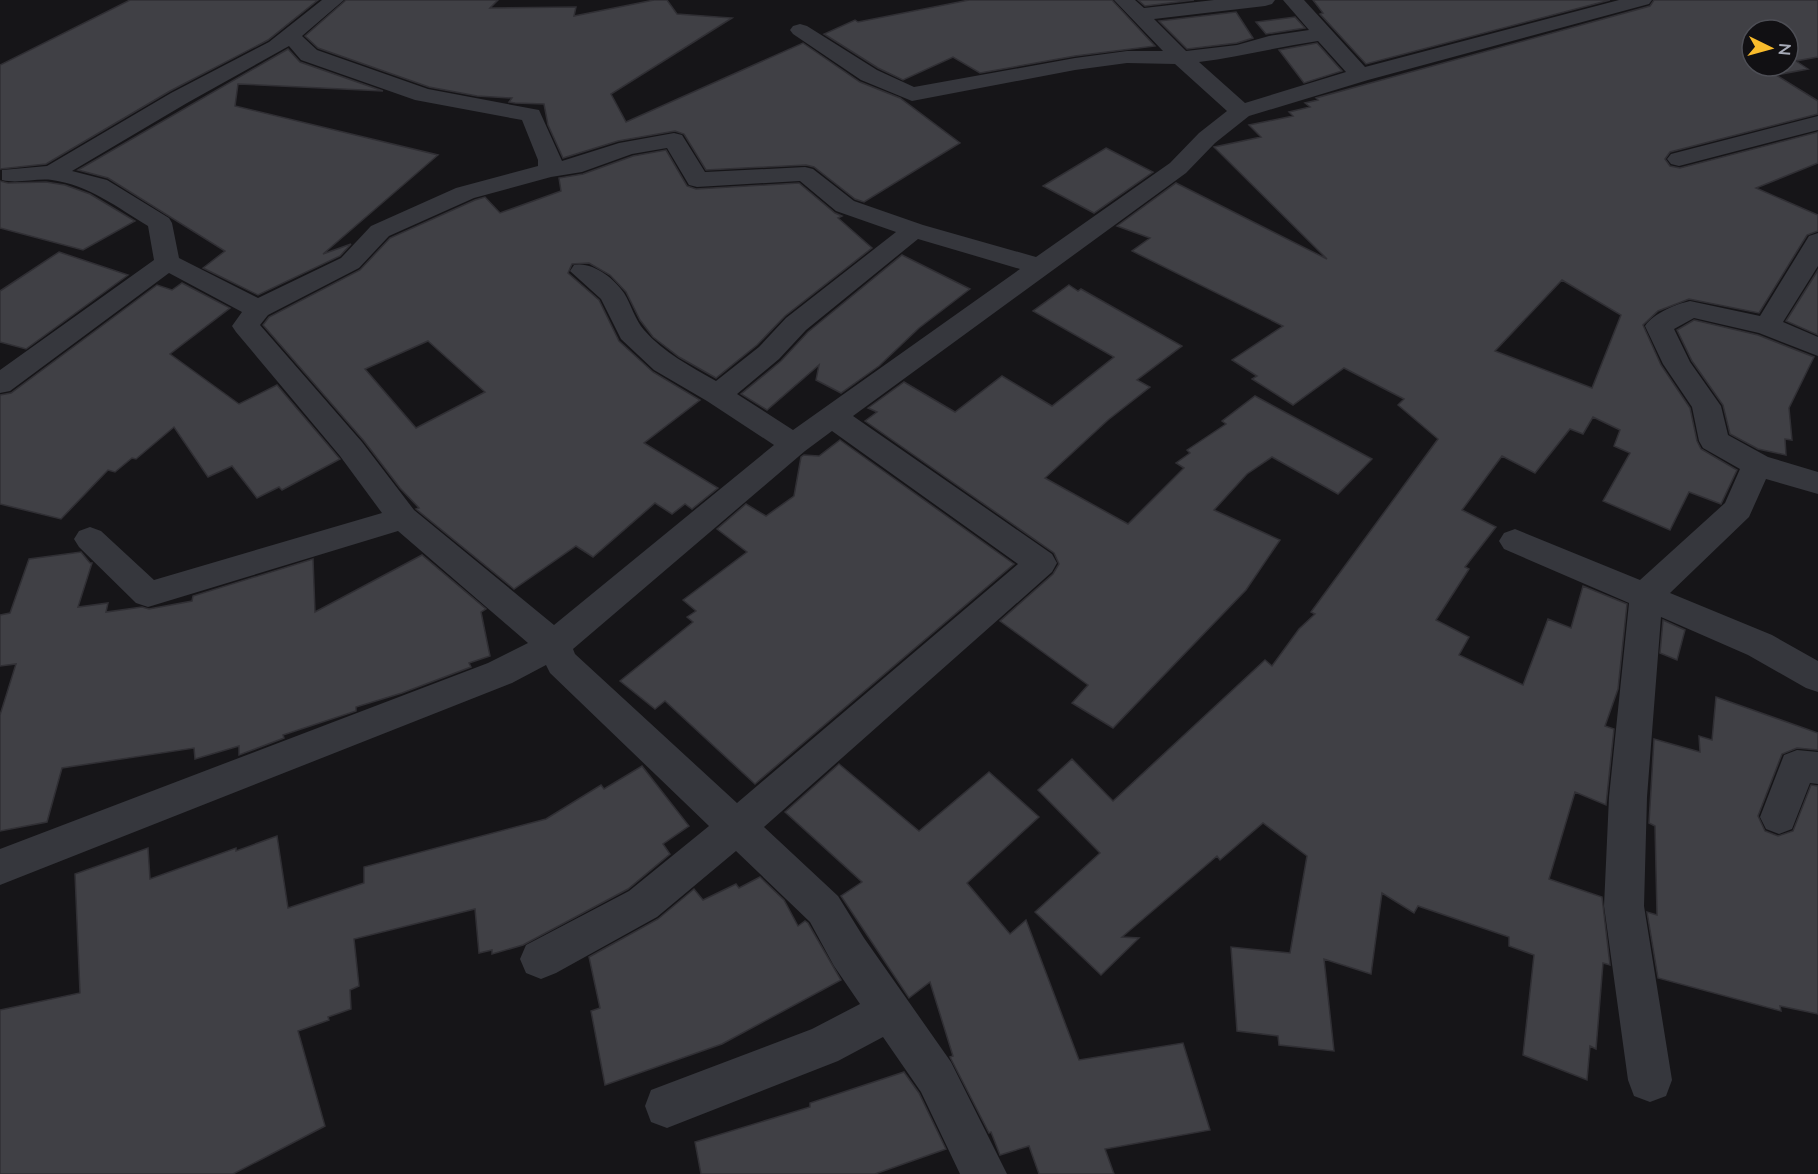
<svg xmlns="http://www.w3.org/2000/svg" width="1818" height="1174" viewBox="0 0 1818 1174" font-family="Lato,sans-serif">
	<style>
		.building { fill: #404045; stroke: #302f34; stroke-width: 1.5; fill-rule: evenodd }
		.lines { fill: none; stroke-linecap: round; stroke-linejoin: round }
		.minor { fill: #36373d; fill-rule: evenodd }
	</style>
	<rect width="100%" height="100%" fill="#161518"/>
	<g class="building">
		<path d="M130,0H318L268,40L170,91L46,164L0,169V65Z"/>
		<path d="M346,0H498L490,8L576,7L574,16L654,0H667L677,14L732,18L611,94L626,122L803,43L860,82L900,98L960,143L864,202L855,199L814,167L806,165L706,170L684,134L675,131L618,141L563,158L548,125L544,104L515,103L509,102L512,98L477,96L429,87L318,48L305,36Z"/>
		<path d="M969,0H1112L1155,46L1075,56L980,73L953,57L903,80L878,68L824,34L855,20L858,22Z"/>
		<path d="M1138,0H1194L1145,6Z"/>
		<path d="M1313,0H1610L1366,64L1320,14L1323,13Z"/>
		<path d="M1654,0H1818V57L1796,61L1808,69L1776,75L1818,101V114L1670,152L1665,159L1670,166L1680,168L1818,132V163L1756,188L1818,215V231L1807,235L1759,313L1689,299L1658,311L1643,325L1661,365L1690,408L1697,441L1701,449L1737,470L1721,504L1689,492L1670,530L1603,501L1630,453L1614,446L1620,430L1593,417L1583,434L1570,429L1535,473L1502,456L1462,510L1496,527L1465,567L1469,569L1436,620L1469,637L1459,655L1523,685L1548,619L1571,628L1583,586L1627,604L1618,689L1605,726L1614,729L1606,805L1575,792L1549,879L1602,897L1610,965L1603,963L1596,1049L1590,1046L1587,1080L1523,1055L1534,955L1509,946V937L1418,906L1414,913L1382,893L1371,974L1324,959L1334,1051L1279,1045L1278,1036L1237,1031L1231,947L1290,953L1307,856L1263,823L1220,860L1217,856L1122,937L1139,938L1101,975L1035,912L1100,853L1038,790L1072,759L1113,801L1265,660L1272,666L1299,629L1315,614L1311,612L1438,439L1398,405L1404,399L1344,368L1293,405L1252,379L1257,376L1232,360L1283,326L1132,251L1150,238L1117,226L1176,183L1327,259L1214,147L1261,137L1249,125L1293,116L1289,112L1310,107L1305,103L1318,100L1316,98L1650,6ZM1752,30H1788V66H1752ZM1562,280L1621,315L1592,388L1495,351Z"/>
		<path d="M1236,12L1253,38L1237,43L1187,49L1159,21Z"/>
		<path d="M1295,17L1305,28L1266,34L1256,22Z"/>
		<path d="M1317,43L1342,71L1304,83L1279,50Z"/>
		<path d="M288,49L300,62L383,91L238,84L235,106L438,155L323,254L351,244L340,256L258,295L203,268L225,251L108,178L78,170Z"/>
		<path d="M1106,148L1153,172L1094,213L1043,186Z"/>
		<path d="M666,150L687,186L696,189L799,183L835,213L842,216L838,218L872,248L785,316L757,345L716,378L679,357L653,337L640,320L626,292L610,275L589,263L572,264L568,273L599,300L619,341L653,372L700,400L644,443L718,488L692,509L685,504L672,514L655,503L593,557L576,546L514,589L416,509L419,508L400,488L364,441L263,325L269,317L360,270L390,238L475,200L485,197L500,213L561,191L559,178L583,174L633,156ZM428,341L485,392L416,428L365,369Z"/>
		<path d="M0,181L8,183L46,182L65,185L90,194L135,221L83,250L0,228Z"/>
		<path d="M59,252L128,275L26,349L0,342V291Z"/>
		<path d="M902,255L970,289L919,328L879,366L841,393L816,380L819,365L767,410L741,394L781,361L808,332Z"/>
		<path d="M1818,270V335L1786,321Z"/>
		<path d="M182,283L230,308L170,354L239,404L277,385L340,459L282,490L279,487L257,498L232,466L208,477L174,427L136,459L132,458L115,472L108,470L61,519L0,504V395L11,393L157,285L172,290Z"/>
		<path d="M1069,285L1078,291L1081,289L1182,346L1137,380L1150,387L1108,420L1045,478L1128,524L1184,468L1176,463L1190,453L1187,450L1226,424L1222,421L1255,396L1372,459L1338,494L1272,457L1247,474L1214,510L1280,540L1246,590L1113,728L1072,703L1088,685L1000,621L1053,574L1059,564L1054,553L865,421L877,412L868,408L904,382L955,412L1002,376L1052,406L1114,357L1033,311Z"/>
		<path d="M1694,320L1758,335L1814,357L1789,408L1792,440L1785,439L1786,455L1758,449L1730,434L1723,405L1692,361L1677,330Z"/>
		<path d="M840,440L1014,564L755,784L665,701L655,709L620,681L693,622L687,617L696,611L683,600L747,552L717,529L746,504L766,516L794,496L801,457L804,455L819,456Z"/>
		<path d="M81,552L90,563H92L78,607L108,603L106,612L142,607L149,609L192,601L193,596L313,559L315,612L422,555L486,609L481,612L490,656L469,663L471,667L402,693L356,707V711L283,735L284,738L239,755V746L195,759L194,748L62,768L47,822L0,831V715L16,664L0,666V615L10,613L29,559Z"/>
		<path d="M1663,620L1685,630L1677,660L1660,653Z"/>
		<path d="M1716,697L1818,733V750L1797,748L1782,754L1758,816L1765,831L1778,836L1793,831L1811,785L1818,786V1014L1780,1006L1781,1011L1658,978L1647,912L1657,915L1655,826L1649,823L1654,739L1700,752L1699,736L1712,740Z"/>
		<path d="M839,764L919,831L989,772L1039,817L967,883L1010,934L1026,920L1079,1060L1183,1043L1210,1130L1105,1149L1114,1174H1039L1029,1146L1000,1155L991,1132L989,1133L950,1057L953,1056L930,982L909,998L841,896L862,882L785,812Z"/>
		<path d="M642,766L689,826L663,844L670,854L628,889L523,945L492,954V950L479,953L475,909L354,939L359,986L350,990L351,1009L328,1017L329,1020L298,1031L325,1126L233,1174H0V1010L80,993L75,874L148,848L150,879L236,848V851L277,836L288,908L364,883V867L546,819L601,785L604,789Z"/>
		<path d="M760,877L784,900L798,926L805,921L808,923L841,980L722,1044L605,1085L591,1011L600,1008L589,957L658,919L694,889L703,900L736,884L739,888Z"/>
		<path d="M904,1072L919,1093L946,1149L875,1174H701L695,1142L810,1107V1103Z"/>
	</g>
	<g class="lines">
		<g class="minor">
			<path d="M322,0H344L302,36L317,50L428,89L539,110L562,161L619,143L674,133L682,135L705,172L805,167L813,169L854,201L923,225L1036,257L1170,163L1199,133L1227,111L1175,64L1127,63L1075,70L912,101L861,80L793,34L790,30L793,26L800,24L807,26L877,70L914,87L1075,58L1127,51H1163L1114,0H1135L1144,8L1214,0H1275L1272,4L1265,6L1154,19L1186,51L1237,45L1269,36L1309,30L1283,0H1304L1365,67L1619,0H1652L1649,4L1368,80L1249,116L1215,143L1186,173L853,416L1052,554L1057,563L1052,572L764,827L838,896L864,938L951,1062L1007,1174H960L921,1092L883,1037L838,1061L667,1128L651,1122L645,1106L651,1090L812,1029L860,1004L834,966L810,922L736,851L657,917L556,973L541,979L526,973L520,959L526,945L629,891L709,826L550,673L546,665L512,683L0,885V849L488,663L528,643L398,531L148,607L136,603L79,547L74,539L79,531L90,527L101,531L154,580L382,513L340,456L236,332L232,326L242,312L169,273L10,391L0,393V370L154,260L148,226C118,208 89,185 52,180C36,178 18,184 2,180V170L47,166L171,93L269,42ZM1318,41L1346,72L1245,103L1199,62C1239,57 1278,47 1318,41ZM289,46L301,60L415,100L522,120L538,160V166L456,188L371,226L341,258L258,298L179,258L172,223L169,218L107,180L72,171L187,103ZM667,148L689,185L697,187L800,181L836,211L896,232L786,318L759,347L716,381C690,366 664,353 644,330C635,320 631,304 624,293C614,278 592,261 574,265L570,271L601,299L621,339L654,370L707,401L774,445L554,625L414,510L362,442L260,325L268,315L359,268L389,236L474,198L551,177L582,172L632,154ZM918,239L1020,269L793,430L737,394L779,359L806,330ZM832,431L1018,564L737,803L575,654L573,649L805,451Z"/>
			<path d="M1818,116V130L1679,166L1671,164L1667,159L1671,154Z"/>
			<path d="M1818,233V266L1783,322L1818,337V356L1759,333L1694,318L1674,329L1690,362L1721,406L1728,435L1768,457L1818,472V494L1766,479L1749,517L1670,593L1772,635L1818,661V692L1806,688L1748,655L1661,617L1647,797L1644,906L1672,1080L1666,1096L1650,1102L1634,1096L1628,1080L1604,906L1609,797L1629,603L1504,549L1499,541L1504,533L1515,529L1640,580L1725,503L1740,469L1703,448L1699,441L1692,407L1663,364L1645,326C1654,313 1676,304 1690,301L1760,316L1809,236Z"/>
			<path d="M1797,750L1818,752V784L1810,783L1792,829L1779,834L1766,829L1760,817L1784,755Z"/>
		</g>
	</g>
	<g transform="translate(1770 48) rotate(95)"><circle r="28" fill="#111013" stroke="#4d4e55" stroke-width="1.5"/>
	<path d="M0-4.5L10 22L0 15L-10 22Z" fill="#f9bc2c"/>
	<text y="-9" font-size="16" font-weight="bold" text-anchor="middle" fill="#a7abb8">N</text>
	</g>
</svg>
